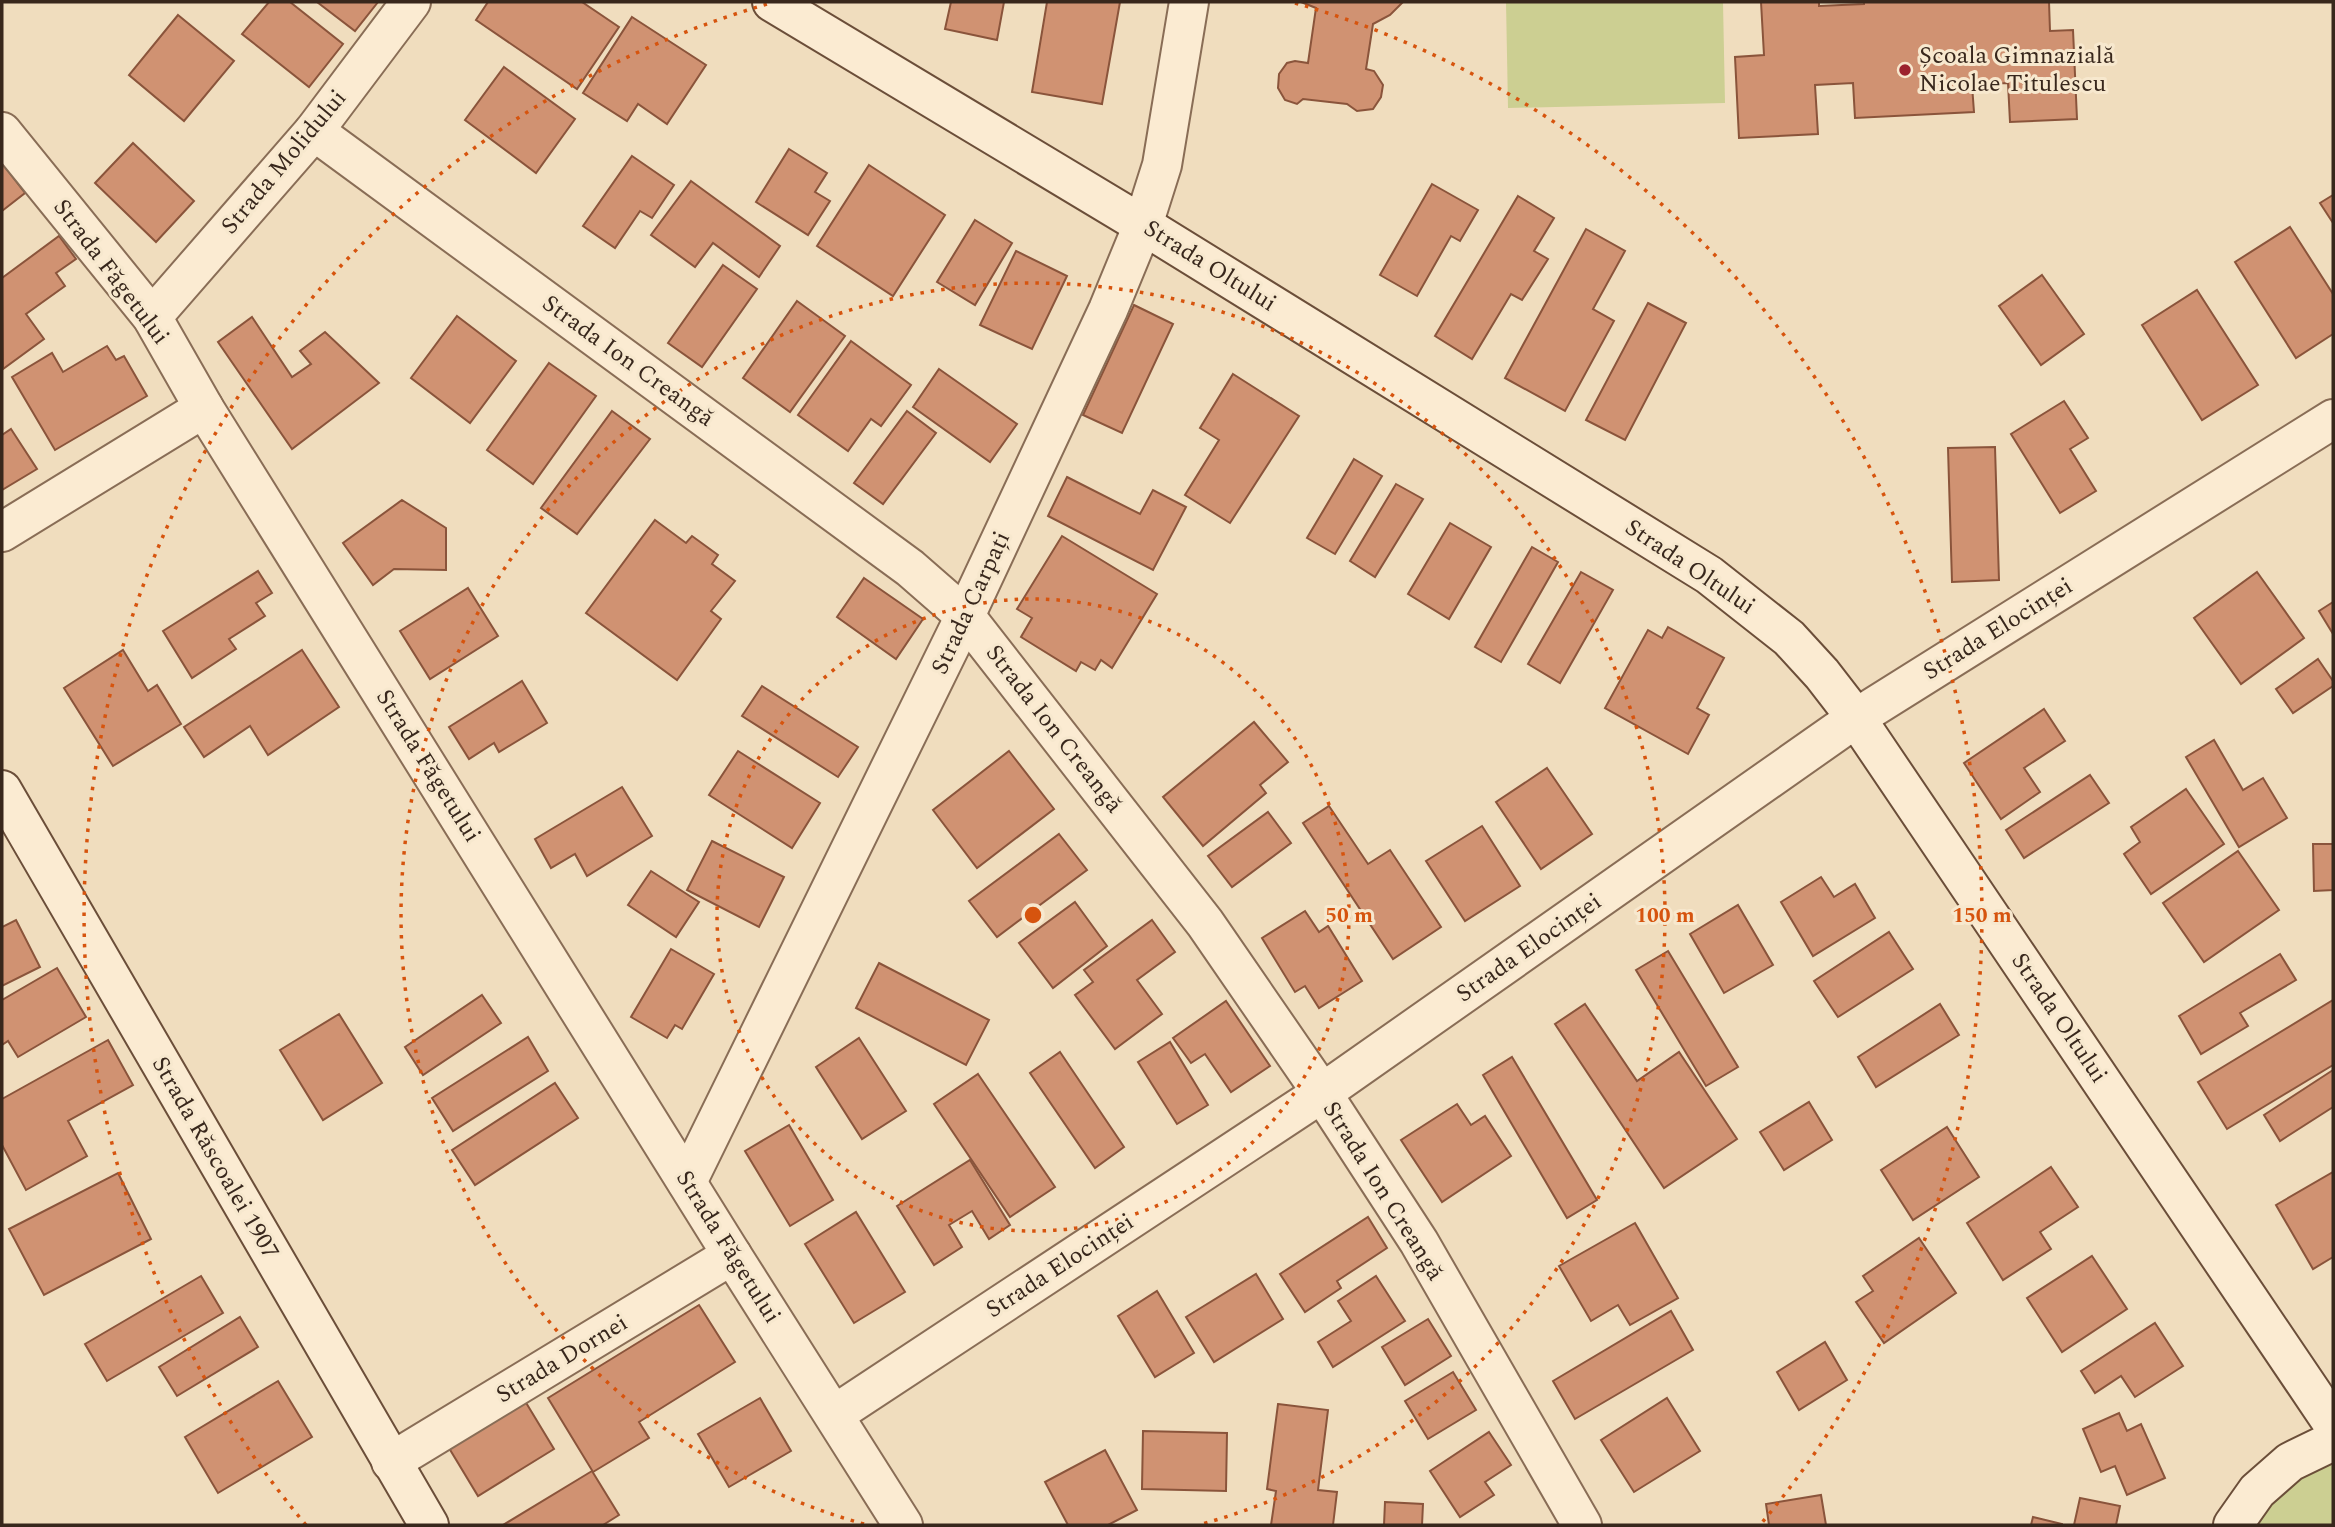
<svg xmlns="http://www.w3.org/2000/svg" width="2335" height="1527" viewBox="0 0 2335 1527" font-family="Spectral,serif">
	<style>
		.green { fill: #cccf92 }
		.building { fill: #d09272; stroke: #8a543b; stroke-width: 2 }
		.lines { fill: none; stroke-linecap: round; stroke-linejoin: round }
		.street-casing { stroke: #896d56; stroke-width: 42 }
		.secondary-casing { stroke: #6b4e39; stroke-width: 42 }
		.street { stroke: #fbebd2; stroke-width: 38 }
		.secondary { stroke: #fbebd2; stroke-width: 38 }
		.ring { fill: none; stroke: #d6540e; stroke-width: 3.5; stroke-dasharray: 3.5 7 }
		.poi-dot { fill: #9c232e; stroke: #f7e8ce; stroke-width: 2.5 }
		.labels { text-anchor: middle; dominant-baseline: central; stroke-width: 6; stroke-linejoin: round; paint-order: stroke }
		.poi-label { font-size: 24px; fill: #38271c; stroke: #f7e8ce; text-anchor: start }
		.street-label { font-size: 24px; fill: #38271c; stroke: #f7e8ce }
		.centre { fill: #d6540e; stroke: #f7e8ce; stroke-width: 3.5 }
		.ring-label { font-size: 21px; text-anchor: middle; font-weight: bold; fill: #d6540e; stroke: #f7e8ce; stroke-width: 6; stroke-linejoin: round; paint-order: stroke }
	</style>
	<rect width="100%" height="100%" fill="#f0ddbe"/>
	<g class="green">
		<path d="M1506,2H1723L1725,103L1508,108Z"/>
		<path d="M2333,1441V1525H2233Z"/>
	</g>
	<g class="building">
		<path d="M269,2H290L343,44L309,87L242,34Z"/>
		<path d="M317,2H378L355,31Z"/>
		<path d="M488,2H582L619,27L577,89L476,20Z"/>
		<path d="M951,2H1004L997,40L945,29Z"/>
		<path d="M1047,2H1120L1102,104L1032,92Z"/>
		<path d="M1301,2H1403L1390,15L1373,24L1366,69L1374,71L1383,85L1381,97L1373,109L1357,111L1347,104L1303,99L1297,104L1285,100L1278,88L1279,74L1287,63L1295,61L1308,63L1316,8Z"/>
		<path d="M1761,2H1819V6L1864,4V2H2049L2050,31L2073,30L2077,119L2010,122L2008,83L1972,85L1974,112L1855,118L1853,83L1815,85L1818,134L1739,138L1735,57L1764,55Z"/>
		<path d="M178,15L234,61L184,121L129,75Z"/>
		<path d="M632,17L706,65L667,124L638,104L627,121L583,93Z"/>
		<path d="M504,67L575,119L536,173L465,120Z"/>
		<path d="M133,143L194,201L156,242L95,183Z"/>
		<path d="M789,149L827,173L815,192L830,201L808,235L756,202Z"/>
		<path d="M632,156L674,185L652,218L640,211L615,248L583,226Z"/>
		<path d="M2,163L25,193L2,211Z"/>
		<path d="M869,165L945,215L893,296L817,246Z"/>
		<path d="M691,181L780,246L759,277L713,243L695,267L651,235Z"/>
		<path d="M1432,184L1478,210L1460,241L1451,236L1417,296L1380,275Z"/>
		<path d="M2333,195V223L2320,203Z"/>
		<path d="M1518,196L1554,218L1534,251L1548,259L1522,300L1511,294L1472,359L1435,336Z"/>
		<path d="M975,220L1012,243L975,305L937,282Z"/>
		<path d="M2290,227L2333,294V334L2296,358L2235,262Z"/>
		<path d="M1586,229L1625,251L1593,309L1614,321L1565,411L1505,378Z"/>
		<path d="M59,236L76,259L56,273L65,286L26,314L44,339L3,369L2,278Z"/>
		<path d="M1016,251L1067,276L1032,349L980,325Z"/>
		<path d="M723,265L757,289L702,367L668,343Z"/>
		<path d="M2042,275L2084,334L2041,365L1999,306Z"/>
		<path d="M2197,290L2258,385L2202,420L2142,325Z"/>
		<path d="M797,301L845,336L790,412L743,378Z"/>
		<path d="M1648,303L1686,323L1625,440L1586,420Z"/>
		<path d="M1134,305L1173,324L1122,433L1083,415Z"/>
		<path d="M457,316L516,361L470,423L411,378Z"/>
		<path d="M252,317L292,377L311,364L300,351L325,332L379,383L292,449L218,342Z"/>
		<path d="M851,341L911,385L881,426L871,419L848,451L798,415Z"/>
		<path d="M107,346L116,360L124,356L147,396L55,450L12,377L52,353L63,372Z"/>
		<path d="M549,363L596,396L533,484L487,450Z"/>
		<path d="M939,369L1017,424L990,462L913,407Z"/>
		<path d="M1233,374L1299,416L1230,523L1185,495L1219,440L1200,428Z"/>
		<path d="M2064,401L2088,438L2070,449L2096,491L2060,513L2011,434Z"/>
		<path d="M612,411L650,439L577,534L541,508Z"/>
		<path d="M907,411L936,433L883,504L854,483Z"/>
		<path d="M11,429L37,469L2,490V435Z"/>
		<path d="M1995,447L1999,580L1952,582L1948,448Z"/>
		<path d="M1354,459L1382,476L1335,554L1307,538Z"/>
		<path d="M1067,477L1140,514L1153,490L1186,507L1153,570L1048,516Z"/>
		<path d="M1396,484L1423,499L1375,577L1350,561Z"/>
		<path d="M402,500L446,528V570L394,569L373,585L343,543Z"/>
		<path d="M655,520L686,543L692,536L718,555L712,564L735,581L711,611L721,619L677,680L586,613Z"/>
		<path d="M1450,523L1491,547L1449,619L1408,594Z"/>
		<path d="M1062,536L1157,594L1112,668L1101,660L1095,670L1081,662L1076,671L1021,637L1032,618L1017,609Z"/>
		<path d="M1532,547L1558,562L1501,662L1475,647Z"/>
		<path d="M258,571L272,593L256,603L265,616L229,639L236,649L192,678L163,631Z"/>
		<path d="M1581,572L1613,590L1560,683L1528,664Z"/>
		<path d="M2257,572L2304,638L2241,684L2194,618Z"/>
		<path d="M864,578L923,619L896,659L837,617Z"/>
		<path d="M468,588L498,636L430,679L400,631Z"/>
		<path d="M2333,602V634L2319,611Z"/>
		<path d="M1668,627L1724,658L1697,708L1709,715L1688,754L1605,708L1648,630L1662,638Z"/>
		<path d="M123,650L148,691L157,685L181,724L113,766L64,688Z"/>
		<path d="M302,650L339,707L268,755L250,726L204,757L184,727Z"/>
		<path d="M2318,659L2333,681V686L2293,713L2276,689Z"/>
		<path d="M522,681L547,723L499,752L494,743L469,759L449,727Z"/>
		<path d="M762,686L858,747L838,777L742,716Z"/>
		<path d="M2044,709L2065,741L2024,768L2040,792L2001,819L1964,763Z"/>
		<path d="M1254,722L1288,762L1260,785L1266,793L1203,846L1163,797Z"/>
		<path d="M2214,740L2243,790L2263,778L2287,818L2239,847L2186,757Z"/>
		<path d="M738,751L820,803L792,848L709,795Z"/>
		<path d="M1009,751L1054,809L977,868L933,810Z"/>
		<path d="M1547,768L1592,834L1541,869L1496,802Z"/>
		<path d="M2090,775L2109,803L2024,858L2006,830Z"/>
		<path d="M622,787L652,836L587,876L575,854L551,868L535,839Z"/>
		<path d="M2186,789L2224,844L2151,894L2124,854L2140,842L2131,827Z"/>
		<path d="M1329,806L1368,864L1390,850L1441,927L1393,959L1303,823Z"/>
		<path d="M1268,812L1291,843L1232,887L1208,856Z"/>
		<path d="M1482,826L1520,886L1465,921L1426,861Z"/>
		<path d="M1059,834L1087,870L997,937L969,901Z"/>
		<path d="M712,841L784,877L759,927L687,890Z"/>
		<path d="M2313,844H2333V890L2314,891Z"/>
		<path d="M2238,851L2279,910L2204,962L2163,903Z"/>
		<path d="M651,871L699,902L676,937L628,905Z"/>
		<path d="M1821,877L1834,897L1855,884L1875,918L1813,956L1781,902Z"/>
		<path d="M1075,902L1107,946L1053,988L1019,943Z"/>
		<path d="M1738,905L1773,965L1724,993L1690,934Z"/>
		<path d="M1305,911L1319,932L1328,926L1362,981L1319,1008L1305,986L1295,992L1262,938Z"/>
		<path d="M16,920L40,967L2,986V927Z"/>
		<path d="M1152,920L1175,952L1137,980L1162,1014L1115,1049L1075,995L1093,982L1084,970Z"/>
		<path d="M1889,932L1913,969L1838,1017L1814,981Z"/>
		<path d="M671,949L714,974L682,1029L675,1025L667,1038L631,1017Z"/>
		<path d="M1668,951L1738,1067L1706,1086L1636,970Z"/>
		<path d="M2280,954L2296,980L2240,1013L2248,1026L2201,1054L2179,1016Z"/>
		<path d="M879,963L989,1020L966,1065L856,1008Z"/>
		<path d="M57,968L86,1017L18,1057L8,1041L2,1045V1000Z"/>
		<path d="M482,995L501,1023L423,1075L405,1047Z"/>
		<path d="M2333,1000V1065L2227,1129L2198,1082Z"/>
		<path d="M1226,1001L1270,1066L1231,1092L1205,1054L1191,1063L1173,1038Z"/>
		<path d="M1585,1004L1637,1081L1679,1052L1737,1139L1664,1188L1555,1024Z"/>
		<path d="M1940,1004L1959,1035L1876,1087L1858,1057Z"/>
		<path d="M339,1014L382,1083L323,1120L280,1050Z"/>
		<path d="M528,1037L548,1071L453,1131L432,1098Z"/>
		<path d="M859,1038L906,1111L862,1139L816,1067Z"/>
		<path d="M108,1040L133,1085L68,1121L87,1156L26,1190L2,1145V1099Z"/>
		<path d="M1170,1042L1208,1105L1177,1124L1138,1062Z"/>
		<path d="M1060,1052L1124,1147L1095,1168L1030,1073Z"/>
		<path d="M1512,1057L1597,1200L1567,1218L1483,1075Z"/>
		<path d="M2333,1070V1107L2280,1141L2264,1115Z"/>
		<path d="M978,1074L1055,1187L1010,1217L934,1104Z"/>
		<path d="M555,1083L578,1118L475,1185L452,1150Z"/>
		<path d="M1809,1102L1832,1140L1784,1170L1760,1132Z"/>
		<path d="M1457,1104L1471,1125L1485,1116L1511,1156L1442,1202L1401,1140Z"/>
		<path d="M789,1125L833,1200L790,1226L745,1151Z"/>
		<path d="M1947,1127L1979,1177L1913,1220L1881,1170Z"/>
		<path d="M970,1160L1010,1225L989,1239L972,1211L949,1225L962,1247L934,1265L897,1206Z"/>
		<path d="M2051,1167L2078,1207L2040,1232L2051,1249L2003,1280L1967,1223Z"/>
		<path d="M2333,1172V1257L2313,1269L2276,1205Z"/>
		<path d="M118,1173L151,1239L44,1295L9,1229Z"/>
		<path d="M856,1212L905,1292L854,1323L805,1244Z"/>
		<path d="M1368,1217L1387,1248L1337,1281L1341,1288L1305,1312L1280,1274Z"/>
		<path d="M1635,1223L1678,1298L1630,1325L1618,1305L1591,1321L1559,1266Z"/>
		<path d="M1919,1238L1956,1293L1884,1343L1856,1302L1873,1291L1863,1276Z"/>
		<path d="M2092,1256L2127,1309L2062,1352L2027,1298Z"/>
		<path d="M1256,1274L1283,1319L1214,1362L1186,1317Z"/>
		<path d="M201,1276L223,1313L107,1381L85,1344Z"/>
		<path d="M1376,1276L1405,1321L1333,1367L1318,1342L1351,1321L1338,1301Z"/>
		<path d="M1157,1291L1194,1353L1155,1377L1118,1316Z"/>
		<path d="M699,1305L735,1362L639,1422L649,1438L593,1472L548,1398Z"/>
		<path d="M1671,1311L1693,1350L1575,1419L1553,1381Z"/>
		<path d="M240,1317L258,1347L177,1396L159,1367Z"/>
		<path d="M1428,1319L1451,1356L1405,1385L1382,1347Z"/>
		<path d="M2155,1323L2183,1366L2135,1397L2121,1376L2095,1393L2081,1371Z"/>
		<path d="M1825,1342L1847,1380L1799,1410L1777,1372Z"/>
		<path d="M1453,1372L1476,1410L1428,1439L1405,1401Z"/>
		<path d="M278,1381L312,1437L218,1493L185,1437Z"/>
		<path d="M760,1398L791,1451L729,1487L698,1434Z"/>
		<path d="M1667,1398L1700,1451L1634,1492L1601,1440Z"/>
		<path d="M525,1401L554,1449L478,1496L449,1448Z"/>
		<path d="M1278,1404L1328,1410L1318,1490L1337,1492L1333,1525H1271L1276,1491L1267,1489Z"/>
		<path d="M2119,1413L2127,1431L2141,1424L2165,1478L2127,1495L2115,1466L2101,1472L2083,1429Z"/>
		<path d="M1143,1431L1227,1433L1226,1491L1142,1489Z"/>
		<path d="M1489,1432L1511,1465L1485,1482L1494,1495L1460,1517L1430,1471Z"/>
		<path d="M1105,1450L1137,1510L1108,1525H1068L1045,1482Z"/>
		<path d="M592,1471L619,1515L603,1525H503Z"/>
		<path d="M1821,1495L1826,1525H1769L1766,1504Z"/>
		<path d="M2080,1498L2120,1506L2116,1525H2074Z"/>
		<path d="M1385,1502L1423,1504L1422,1525H1384Z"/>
		<path d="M2033,1517L2062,1524V1525H2031Z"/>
	</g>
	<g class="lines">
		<defs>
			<g id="street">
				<path d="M314,131L910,568L965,616L1205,923L1322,1093L1419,1242L1582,1525"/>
				<path d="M2,132L152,317L204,408L732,1255L903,1525"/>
				<path d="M152,317L314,131L411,2"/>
				<path d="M2,532L204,408"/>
				<path d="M687,1182L965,616L1108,310L1143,225L1162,165L1189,2"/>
				<path d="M835,1414L1322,1093L1856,718L2333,419"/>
				<path d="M391,1462L732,1255"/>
			</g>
			<g id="secondary">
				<path d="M772,2L1143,225L1709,575L1789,638L1822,674L1856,718L2333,1424"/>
				<path d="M2,790L429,1525"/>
				<path d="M2233,1525L2257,1491L2290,1462L2333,1441"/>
			</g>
		</defs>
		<use href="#street" class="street-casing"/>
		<use href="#secondary" class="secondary-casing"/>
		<use href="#street" class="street"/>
		<use href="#secondary" class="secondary"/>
	</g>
	<g class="ring">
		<circle cx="1033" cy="915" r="316"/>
		<path d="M864 1524A632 632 0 1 1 1202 1524"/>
		<path d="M306 1525A949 949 0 0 1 771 3M1295 3A949 949 0 0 1 1760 1525"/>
	</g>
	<circle class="poi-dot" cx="1905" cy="70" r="7"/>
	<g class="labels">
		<g class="poi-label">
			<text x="1919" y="56">Școala Gimnazială<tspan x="1919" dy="28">Nicolae Titulescu</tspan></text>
		</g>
		<g class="street-label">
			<text transform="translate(284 162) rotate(-50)">Strada Molidului</text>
			<text transform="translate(1210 266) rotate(32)">Strada Oltului</text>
			<text transform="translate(111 272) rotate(53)">Strada Făgetului</text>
			<text transform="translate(628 361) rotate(36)">Strada Ion Creangă</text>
			<text transform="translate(1690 567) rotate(34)">Strada Oltului</text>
			<text transform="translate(971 603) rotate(-65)">Strada Carpați</text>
			<text transform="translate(1998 629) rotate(-32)">Strada Elocinței</text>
			<text transform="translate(1054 729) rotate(52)">Strada Ion Creangă</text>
			<text transform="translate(428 766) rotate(58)">Strada Făgetului</text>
			<text transform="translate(1529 948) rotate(-35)">Strada Elocinței</text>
			<text transform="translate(2059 1018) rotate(56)">Strada Oltului</text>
			<text transform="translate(215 1158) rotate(60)">Strada Răscoalei 1907</text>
			<text transform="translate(1383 1191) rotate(58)">Strada Ion Creangă</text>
			<text transform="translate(728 1247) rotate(58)">Strada Făgetului</text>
			<text transform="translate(1060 1266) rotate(-33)">Strada Elocinței</text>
			<text transform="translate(562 1359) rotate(-31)">Strada Dornei</text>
		</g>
	</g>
	<circle cx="1033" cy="915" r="10" class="centre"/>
	<g class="ring-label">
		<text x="1349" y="922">50 m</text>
		<text x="1665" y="922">100 m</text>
		<text x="1982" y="922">150 m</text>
	</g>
	<rect width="2335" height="1527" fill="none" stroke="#38271c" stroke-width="7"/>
</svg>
